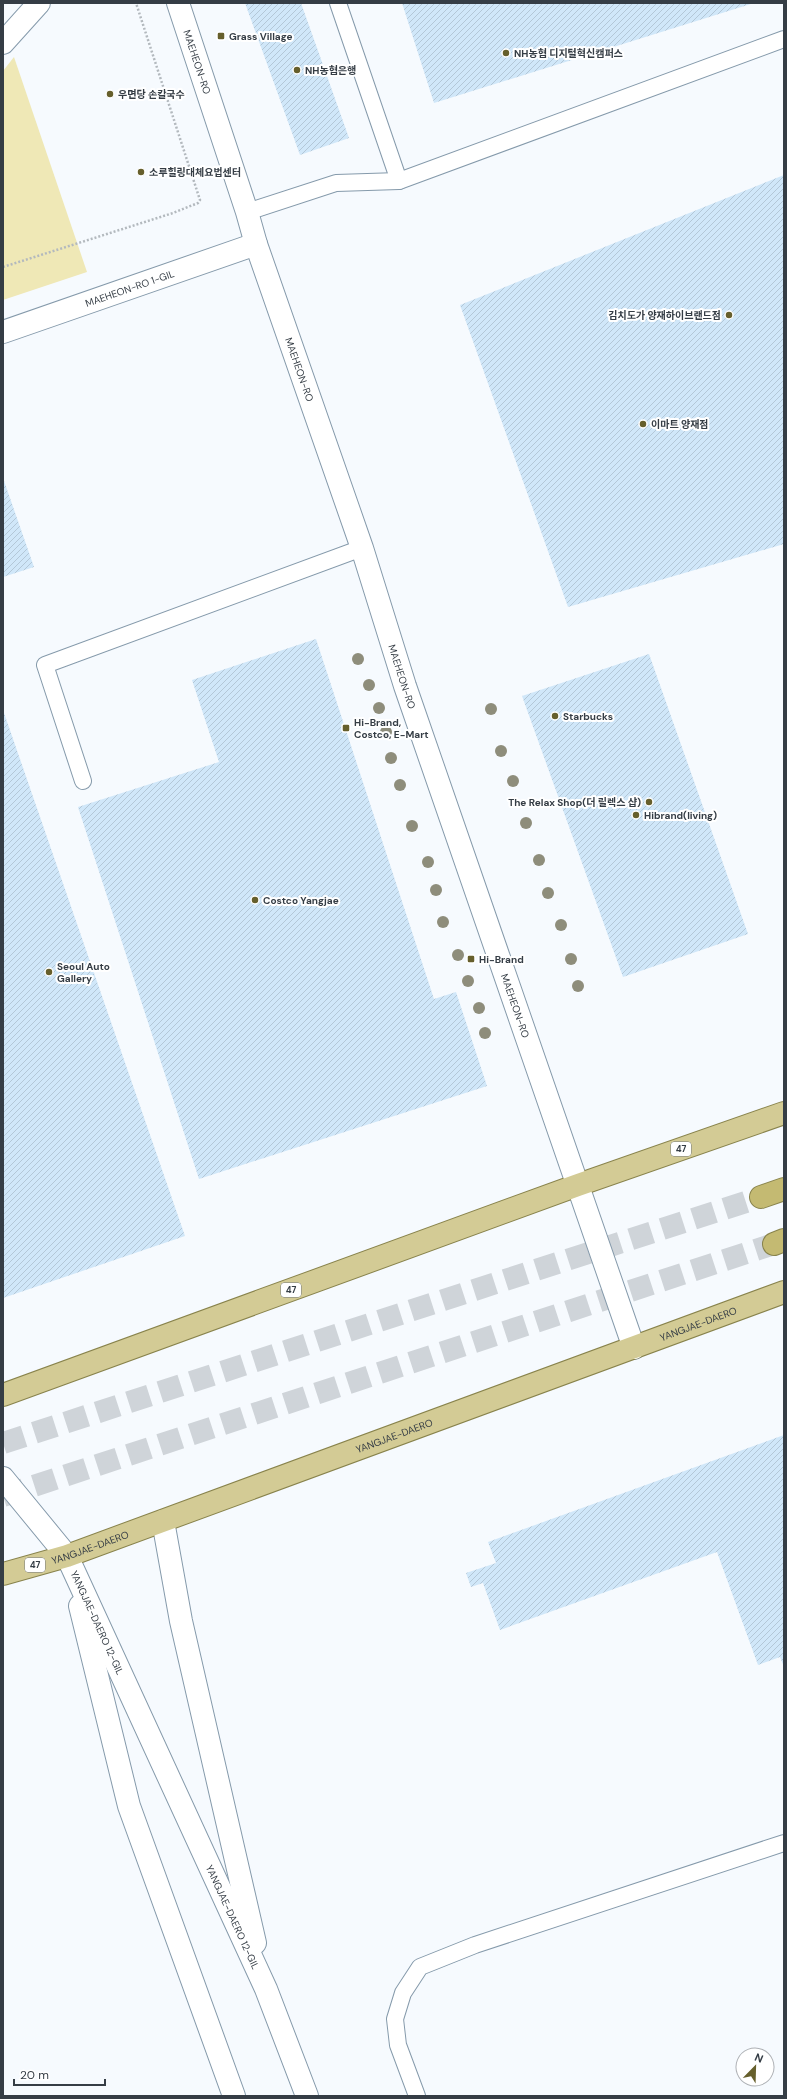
<svg xmlns="http://www.w3.org/2000/svg" width="787" height="2099" viewBox="0 0 787 2099" font-family="'DM Sans','Noto Sans KR',sans-serif">
	<style>
		.park { fill: #efe8b6 }
		.building { fill: url(#building-hatch) }
		.lines { fill: none; stroke-linecap: round; stroke-linejoin: round }
		.trunk-tunnel { stroke: #cfd4d9; stroke-width: 22; stroke-dasharray: 22 11; stroke-linecap: butt }
		.service-casing { stroke: #859aab; stroke-width: 18 }
		.minor-casing { stroke: #859aab; stroke-width: 24 }
		.tertiary-casing { stroke: #859aab; stroke-width: 24 }
		.secondary-casing { stroke: #859aab; stroke-width: 24 }
		.primary-casing { stroke: #88834c; stroke-width: 24 }
		.trunk-casing { stroke: #88834c; stroke-width: 24 }
		.path { stroke: #b3b9be; stroke-width: 2.5; stroke-dasharray: 2 2; stroke-linecap: butt }
		.service { stroke: #fff; stroke-width: 16 }
		.minor { stroke: #fff; stroke-width: 22 }
		.tertiary { stroke: #fff; stroke-width: 22 }
		.secondary { stroke: #fff; stroke-width: 22 }
		.primary { stroke: #d3cb95; stroke-width: 22 }
		.trunk { stroke: #c4ba72; stroke-width: 22 }
		.tree { fill: #8e8d7b }
		.poi-dot { fill: #665f2c; stroke: #fff; stroke-width: 1.5 }
		.labels { text-anchor: middle; dominant-baseline: central; stroke-width: 4; stroke-linejoin: round; paint-order: stroke }
		.shield { fill: #fff; stroke: #72777d; stroke-width: 1 }
		.shield-label { font-size: 9px; font-weight: bold; fill: #353d45 }
		.poi-label { font-size: 10px; font-weight: bold; fill: #353d45; stroke: #fff; text-anchor: start }
		.street-label { font-size: 10px; fill: #353d45; stroke: #fff }
	</style>
	<defs>
		<pattern id="building-hatch" width="6" height="6" patternUnits="userSpaceOnUse"><rect width="6" height="6" fill="#d0e7f9"/><path d="M-1 1l2-2M0 6l6-6M5 7l2-2" fill="none" stroke="#b3c7d7"/></pattern>
	</defs>
	<rect width="100%" height="100%" fill="#f6fafe"/>
	<path class="park" d="M14,57L87,272L3,300V71Z"/>
	<g class="building">
		<path d="M245,3H301L349,138L300,155Z"/>
		<path d="M402,3H754L434,103Z"/>
		<path d="M784,175V544L568,607L460,305Z"/>
		<path d="M3,478L34,567L3,577Z"/>
		<path d="M316,639L434,999L456,992L487,1086L199,1179L78,807L219,762L192,680Z"/>
		<path d="M649,654L748,934L623,977L522,696Z"/>
		<path d="M3,710L185,1236L3,1298Z"/>
		<path d="M784,1435V1667L780,1657L758,1665L717,1552L500,1630L483,1583L471,1587L466,1573L496,1563L488,1542Z"/>
	</g>
	<g class="lines">
		<g class="trunk-tunnel">
			<path d="M3,1443L761,1197"/>
			<path d="M3,1496L774,1244"/>
		</g>
		<defs>
			<g id="service">
				<path d="M338,3L399,181"/>
				<path d="M247,212L336,183L399,181L784,39"/>
				<path d="M83,781L45,665L362,548"/>
				<path d="M417,2096L398,2045L395,2019L403,1993L420,1967L475,1945L784,1843"/>
			</g>
			<path id="minor" d="M3,43L39,3"/>
			<g id="tertiary">
				<path id="s1" d="M3,332L256,244"/>
			</g>
			<g id="secondary">
				<path id="s2" d="M178,3L247,212L256,244L362,548L405,686L634,1348"/>
				<path id="s3" d="M3,1478L67,1556L266,1989L307,2096"/>
				<path d="M163,1521L181,1621L255,1943"/>
				<path d="M80,1606L129,1806L234,2096"/>
			</g>
			<g id="primary">
				<path d="M3,1395L578,1185L784,1113"/>
				<path id="s4" d="M3,1574L67,1556L784,1292"/>
			</g>
			<g id="trunk">
				<path d="M761,1197L784,1189"/>
				<path d="M774,1244L784,1240"/>
			</g>
		</defs>
		<use href="#service" class="service-casing"/>
		<use href="#minor" class="minor-casing"/>
		<use href="#tertiary" class="tertiary-casing"/>
		<use href="#secondary" class="secondary-casing"/>
		<use href="#primary" class="primary-casing"/>
		<use href="#trunk" class="trunk-casing"/>
		<path class="path" d="M3,267L173,213L198,203L200,200L136,3"/>
		<use href="#service" class="service"/>
		<use href="#minor" class="minor"/>
		<use href="#tertiary" class="tertiary"/>
		<use href="#secondary" class="secondary"/>
		<use href="#primary" class="primary"/>
		<use href="#trunk" class="trunk"/>
	</g>
	<g class="tree">
		<circle cx="358" cy="659" r="6"/>
		<circle cx="369" cy="685" r="6"/>
		<circle cx="379" cy="708" r="6"/>
		<circle cx="491" cy="709" r="6"/>
		<circle cx="386" cy="732" r="6"/>
		<circle cx="501" cy="751" r="6"/>
		<circle cx="391" cy="758" r="6"/>
		<circle cx="513" cy="781" r="6"/>
		<circle cx="400" cy="785" r="6"/>
		<circle cx="526" cy="823" r="6"/>
		<circle cx="412" cy="826" r="6"/>
		<circle cx="539" cy="860" r="6"/>
		<circle cx="428" cy="862" r="6"/>
		<circle cx="436" cy="890" r="6"/>
		<circle cx="548" cy="893" r="6"/>
		<circle cx="443" cy="922" r="6"/>
		<circle cx="561" cy="925" r="6"/>
		<circle cx="458" cy="955" r="6"/>
		<circle cx="571" cy="959" r="6"/>
		<circle cx="468" cy="981" r="6"/>
		<circle cx="578" cy="986" r="6"/>
		<circle cx="479" cy="1008" r="6"/>
		<circle cx="485" cy="1033" r="6"/>
	</g>
	<g class="poi-dot">
		<rect x="217" y="32" width="8" height="8" rx="2"/>
		<circle cx="506" cy="53" r="4"/>
		<circle cx="297" cy="70" r="4"/>
		<circle cx="110" cy="94" r="4"/>
		<circle cx="141" cy="172" r="4"/>
		<circle cx="729" cy="315" r="4"/>
		<circle cx="643" cy="424" r="4"/>
		<circle cx="555" cy="716" r="4"/>
		<rect x="342" y="724" width="8" height="8" rx="2"/>
		<circle cx="649" cy="802" r="4"/>
		<circle cx="636" cy="815" r="4"/>
		<circle cx="255" cy="900" r="4"/>
		<rect x="467" y="955" width="8" height="8" rx="2"/>
		<circle cx="49" cy="972" r="4"/>
	</g>
	<g class="labels">
		<g class="shield">
			<rect x="671" y="1142" width="20" height="14" rx="3"/>
			<rect x="281" y="1283" width="20" height="14" rx="3"/>
			<rect x="25" y="1558" width="20" height="14" rx="3"/>
		</g>
		<g class="shield-label">
			<text x="681" y="1149">47</text>
			<text x="291" y="1290">47</text>
			<text x="35" y="1565">47</text>
		</g>
		<g class="poi-label">
			<text x="229" y="36">Grass Village</text>
			<text x="514" y="53">NH농협 디지털혁신캠퍼스</text>
			<text x="305" y="70">NH농협은행</text>
			<text x="118" y="94">우면당 손칼국수</text>
			<text x="149" y="172">소루힐링대체요법센터</text>
			<text x="721" y="315" text-anchor="end">김치도가 양재하이브랜드점</text>
			<text x="651" y="424">이마트 양재점</text>
			<text x="563" y="716">Starbucks</text>
			<text x="354" y="722">Hi-Brand,<tspan x="354" dy="12">Costco, E-Mart</tspan></text>
			<text x="641" y="802" text-anchor="end">The Relax Shop(더 릴렉스 샵)</text>
			<text x="644" y="815">Hibrand(living)</text>
			<text x="263" y="900">Costco Yangjae</text>
			<text x="479" y="959">Hi-Brand</text>
			<text x="57" y="966">Seoul Auto<tspan x="57" dy="12">Gallery</tspan></text>
		</g>
		<g class="street-label">
			<text stroke="none"><textPath href="#s2" startOffset="62">MAEHEON-RO</textPath></text>
			<text stroke="none"><textPath href="#s1" startOffset="134">MAEHEON-RO 1-GIL</textPath></text>
			<text stroke="none"><textPath href="#s2" startOffset="386">MAEHEON-RO</textPath></text>
			<text stroke="none"><textPath href="#s2" startOffset="710">MAEHEON-RO</textPath></text>
			<text stroke="none"><textPath href="#s2" startOffset="1058">MAEHEON-RO</textPath></text>
			<text stroke="none"><textPath href="#s4" startOffset="739">YANGJAE-DAERO</textPath></text>
			<text stroke="none"><textPath href="#s4" startOffset="415">YANGJAE-DAERO</textPath></text>
			<text stroke="none"><textPath href="#s4" startOffset="91">YANGJAE-DAERO</textPath></text>
			<text stroke="none"><textPath href="#s3" startOffset="174">YANGJAE-DAERO 12-GIL</textPath></text>
			<text stroke="none"><textPath href="#s3" startOffset="498">YANGJAE-DAERO 12-GIL</textPath></text>
		</g>
	</g>
	<rect width="787" height="2099" fill="none" stroke="#353d45" stroke-width="8"/>
	<g transform="translate(755 2067) rotate(23)"><circle r="19" fill="#ffffff" stroke="#aeb1b5"/>
	<path d="M0-3L7 15L0 10L-7 15Z" fill="#665f2c"/>
	<text y="-6" font-size="11" font-weight="bold" text-anchor="middle" fill="#353d45">N</text>
	</g>
	<path d="M14 2079v6h91v-6" fill="none" stroke="#353d45" stroke-width="2"/>
	<text x="20" y="2079" font-size="12" fill="#353d45" stroke="#ffffff" stroke-width="3" paint-order="stroke">20 m</text>
</svg>
